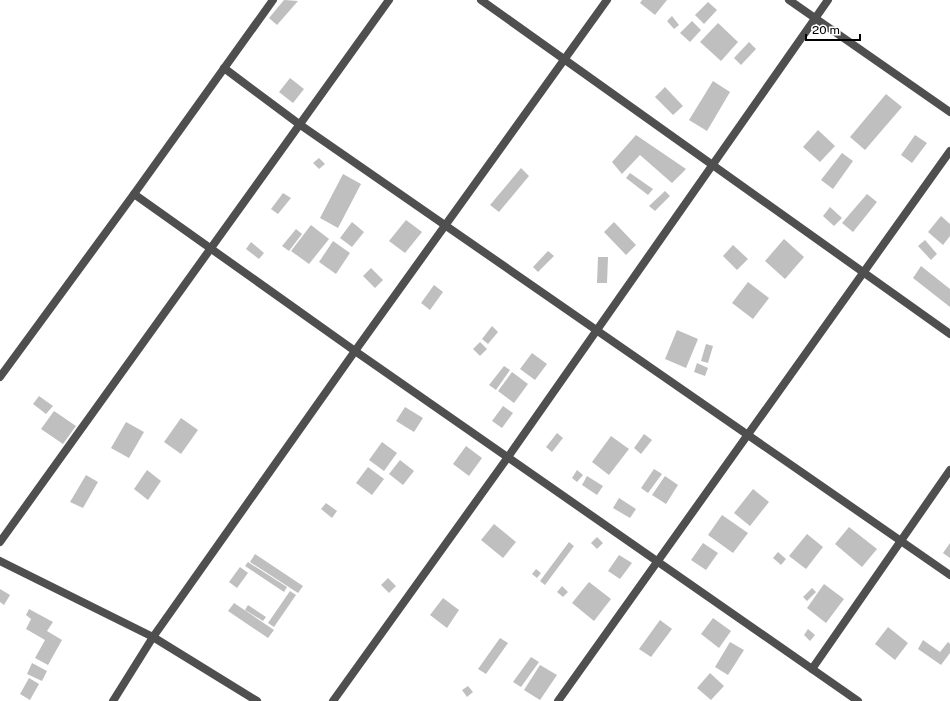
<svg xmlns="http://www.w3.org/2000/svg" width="950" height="701" viewBox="0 0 950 701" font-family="'Public Sans',sans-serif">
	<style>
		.building { fill: #bfbfbf }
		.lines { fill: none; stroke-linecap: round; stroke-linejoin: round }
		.street { stroke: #4f4f4f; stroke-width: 8 }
	</style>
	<rect width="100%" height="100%" fill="#fff"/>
	<g class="building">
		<path d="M284,0L298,1L277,25L269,18Z"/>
		<path d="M642,0H667L655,15L640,3Z"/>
		<path d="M708,2L717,10L704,24L695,15Z"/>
		<path d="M672,16L679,25L674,29L667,21Z"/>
		<path d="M692,21L701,30L690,42L680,33Z"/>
		<path d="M718,23L738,42L721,61L700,42Z"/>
		<path d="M749,42L756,49L741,65L734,58Z"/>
		<path d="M290,78L304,89L293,103L279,92Z"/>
		<path d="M713,81L730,92L707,131L689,120Z"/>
		<path d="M665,87L683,106L673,115L655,97Z"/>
		<path d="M886,94L902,107L865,150L850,137Z"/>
		<path d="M818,130L835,146L820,162L803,147Z"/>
		<path d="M636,135L686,169L672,183L640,155L622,174L612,162Z"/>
		<path d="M915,135L927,143L912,163L901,155Z"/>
		<path d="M842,153L853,161L833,189L821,180Z"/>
		<path d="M319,158L325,164L319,169L313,163Z"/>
		<path d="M521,168L529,176L499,212L490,205Z"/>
		<path d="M630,173L653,189L648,195L626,178Z"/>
		<path d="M343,174L361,184L338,228L320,218Z"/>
		<path d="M665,191L670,196L655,211L649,206Z"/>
		<path d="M283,193L291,198L278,214L271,209Z"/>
		<path d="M867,194L877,202L853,232L842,223Z"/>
		<path d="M830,207L842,218L834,226L823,216Z"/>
		<path d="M941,216L950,224V236L943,245L928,232Z"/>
		<path d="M406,220L422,232L405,253L389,241Z"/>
		<path d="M352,222L364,232L352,247L340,238Z"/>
		<path d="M614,222L636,245L626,255L604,232Z"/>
		<path d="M311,225L329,239L309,264L291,251Z"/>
		<path d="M296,229L302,234L289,251L282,246Z"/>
		<path d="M784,239L804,257L785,279L765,261Z"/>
		<path d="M925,240L937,254L931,260L918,246Z"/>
		<path d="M333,241L350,253L336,274L319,262Z"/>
		<path d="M251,242L264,253L259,259L246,249Z"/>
		<path d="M733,245L748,259L737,270L723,256Z"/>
		<path d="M548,251L554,256L538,272L533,267Z"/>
		<path d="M598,257H608L607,283H597Z"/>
		<path d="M921,266L950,289V307L913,278Z"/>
		<path d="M371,268L383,280L375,288L363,276Z"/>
		<path d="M748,282L769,298L753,319L732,303Z"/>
		<path d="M434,285L443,292L430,310L421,303Z"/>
		<path d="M492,326L498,332L488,344L482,339Z"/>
		<path d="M677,330L698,339L686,368L665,359Z"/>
		<path d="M480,342L487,349L480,356L473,349Z"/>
		<path d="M706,344L713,346L708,363L701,361Z"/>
		<path d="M532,353L547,364L535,380L520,369Z"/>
		<path d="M697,363L708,368L705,376L694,372Z"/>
		<path d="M504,366L510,370L496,390L489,385Z"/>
		<path d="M512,372L528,384L514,403L498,391Z"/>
		<path d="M39,396L53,406L46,414L33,404Z"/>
		<path d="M503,406L513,413L502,428L492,421Z"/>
		<path d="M405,407L423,418L414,432L396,421Z"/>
		<path d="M54,411L76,426L63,444L41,429Z"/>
		<path d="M181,418L198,430L181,454L164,442Z"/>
		<path d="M126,422L144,432L129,458L111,448Z"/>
		<path d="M557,433L563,438L552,452L546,447Z"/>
		<path d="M644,434L652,440L641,454L634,448Z"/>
		<path d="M611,436L629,449L609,475L592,462Z"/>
		<path d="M382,442L397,453L384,471L369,460Z"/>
		<path d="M466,446L482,458L469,476L453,464Z"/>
		<path d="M400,460L414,471L403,485L389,474Z"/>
		<path d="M368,467L384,479L372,495L356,483Z"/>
		<path d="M654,469L662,474L648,493L641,488Z"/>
		<path d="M147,470L161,481L148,500L134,489Z"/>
		<path d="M577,470L583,475L577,482L572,478Z"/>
		<path d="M86,475L98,482L83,508L70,502Z"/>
		<path d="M587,476L603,486L597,495L582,485Z"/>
		<path d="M665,476L678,485L666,504L652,495Z"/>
		<path d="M753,489L769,502L750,526L734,513Z"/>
		<path d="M619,498L636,509L630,518L613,508Z"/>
		<path d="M326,503L337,511L332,518L321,509Z"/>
		<path d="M722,515L748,533L733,553L708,535Z"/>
		<path d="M494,524L516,542L503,558L481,540Z"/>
		<path d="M849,527L877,549L862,567L835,544Z"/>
		<path d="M807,534L823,547L806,569L789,556Z"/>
		<path d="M597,537L603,543L597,549L591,543Z"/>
		<path d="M569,542L574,546L545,585L540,581Z"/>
		<path d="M703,543L718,553L706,570L691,560Z"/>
		<path d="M950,543V558L943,553Z"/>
		<path d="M778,552L786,559L781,565L773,558Z"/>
		<path d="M255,554L303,586L298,593L250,562Z"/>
		<path d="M619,555L632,563L620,579L608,571Z"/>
		<path d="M248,562L287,587L284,592L245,566Z"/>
		<path d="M240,567L248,573L237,588L229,582Z"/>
		<path d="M536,569L541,573L537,578L532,574Z"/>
		<path d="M388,578L396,586L389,593L381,585Z"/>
		<path d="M589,582L611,599L594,621L572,603Z"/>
		<path d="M824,584L844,599L826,623L807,608Z"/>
		<path d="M562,586L568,592L563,597L557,592Z"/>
		<path d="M812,588L816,592L807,601L803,597Z"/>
		<path d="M0,589L10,595L4,605L0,602Z"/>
		<path d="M290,591L296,595L274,627L268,623Z"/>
		<path d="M443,598L459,610L447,628L430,615Z"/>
		<path d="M234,603L274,630L268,638L228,611Z"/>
		<path d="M248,605L266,617L263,621L245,610Z"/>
		<path d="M29,609L53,622L47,631L62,640L48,665L35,658L45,640L26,629L31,619L26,615Z"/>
		<path d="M713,618L731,631L719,648L701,634Z"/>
		<path d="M660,620L672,629L651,657L639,649Z"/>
		<path d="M888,627L908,643L895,660L875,644Z"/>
		<path d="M808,629L815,635L810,641L804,635Z"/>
		<path d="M500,638L508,643L486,674L478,669Z"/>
		<path d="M923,640L940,652L948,642L950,644V653L941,665L918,649Z"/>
		<path d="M730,642L744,650L728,675L715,667Z"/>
		<path d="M531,657L539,662L521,687L513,682Z"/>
		<path d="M32,663L47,671L42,681L27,674Z"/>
		<path d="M540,665L557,675L540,700L524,690Z"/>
		<path d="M710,673L724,686L711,700L697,688Z"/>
		<path d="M29,678L39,684L30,700L20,694Z"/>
		<path d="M468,686L473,692L467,697L462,690Z"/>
	</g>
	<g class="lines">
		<g class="street">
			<path d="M481,0L950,334"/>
			<path d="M789,0L950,112"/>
			<path d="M224,68L299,124L950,575"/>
			<path d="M134,194L355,351L858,701"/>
			<path d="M0,377L134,194L273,0"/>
			<path d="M0,542L389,0"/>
			<path d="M0,561L153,637L257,701"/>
			<path d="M812,669L950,470"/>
			<path d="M113,701L153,637L355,351L607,0"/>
			<path d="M333,701L508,457L828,0"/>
			<path d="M558,701L950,151"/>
		</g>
	</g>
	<path d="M806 34v6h54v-6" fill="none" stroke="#000000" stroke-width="2"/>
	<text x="812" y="34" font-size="12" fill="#000000" stroke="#ffffff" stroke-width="3" paint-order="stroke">20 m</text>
</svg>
